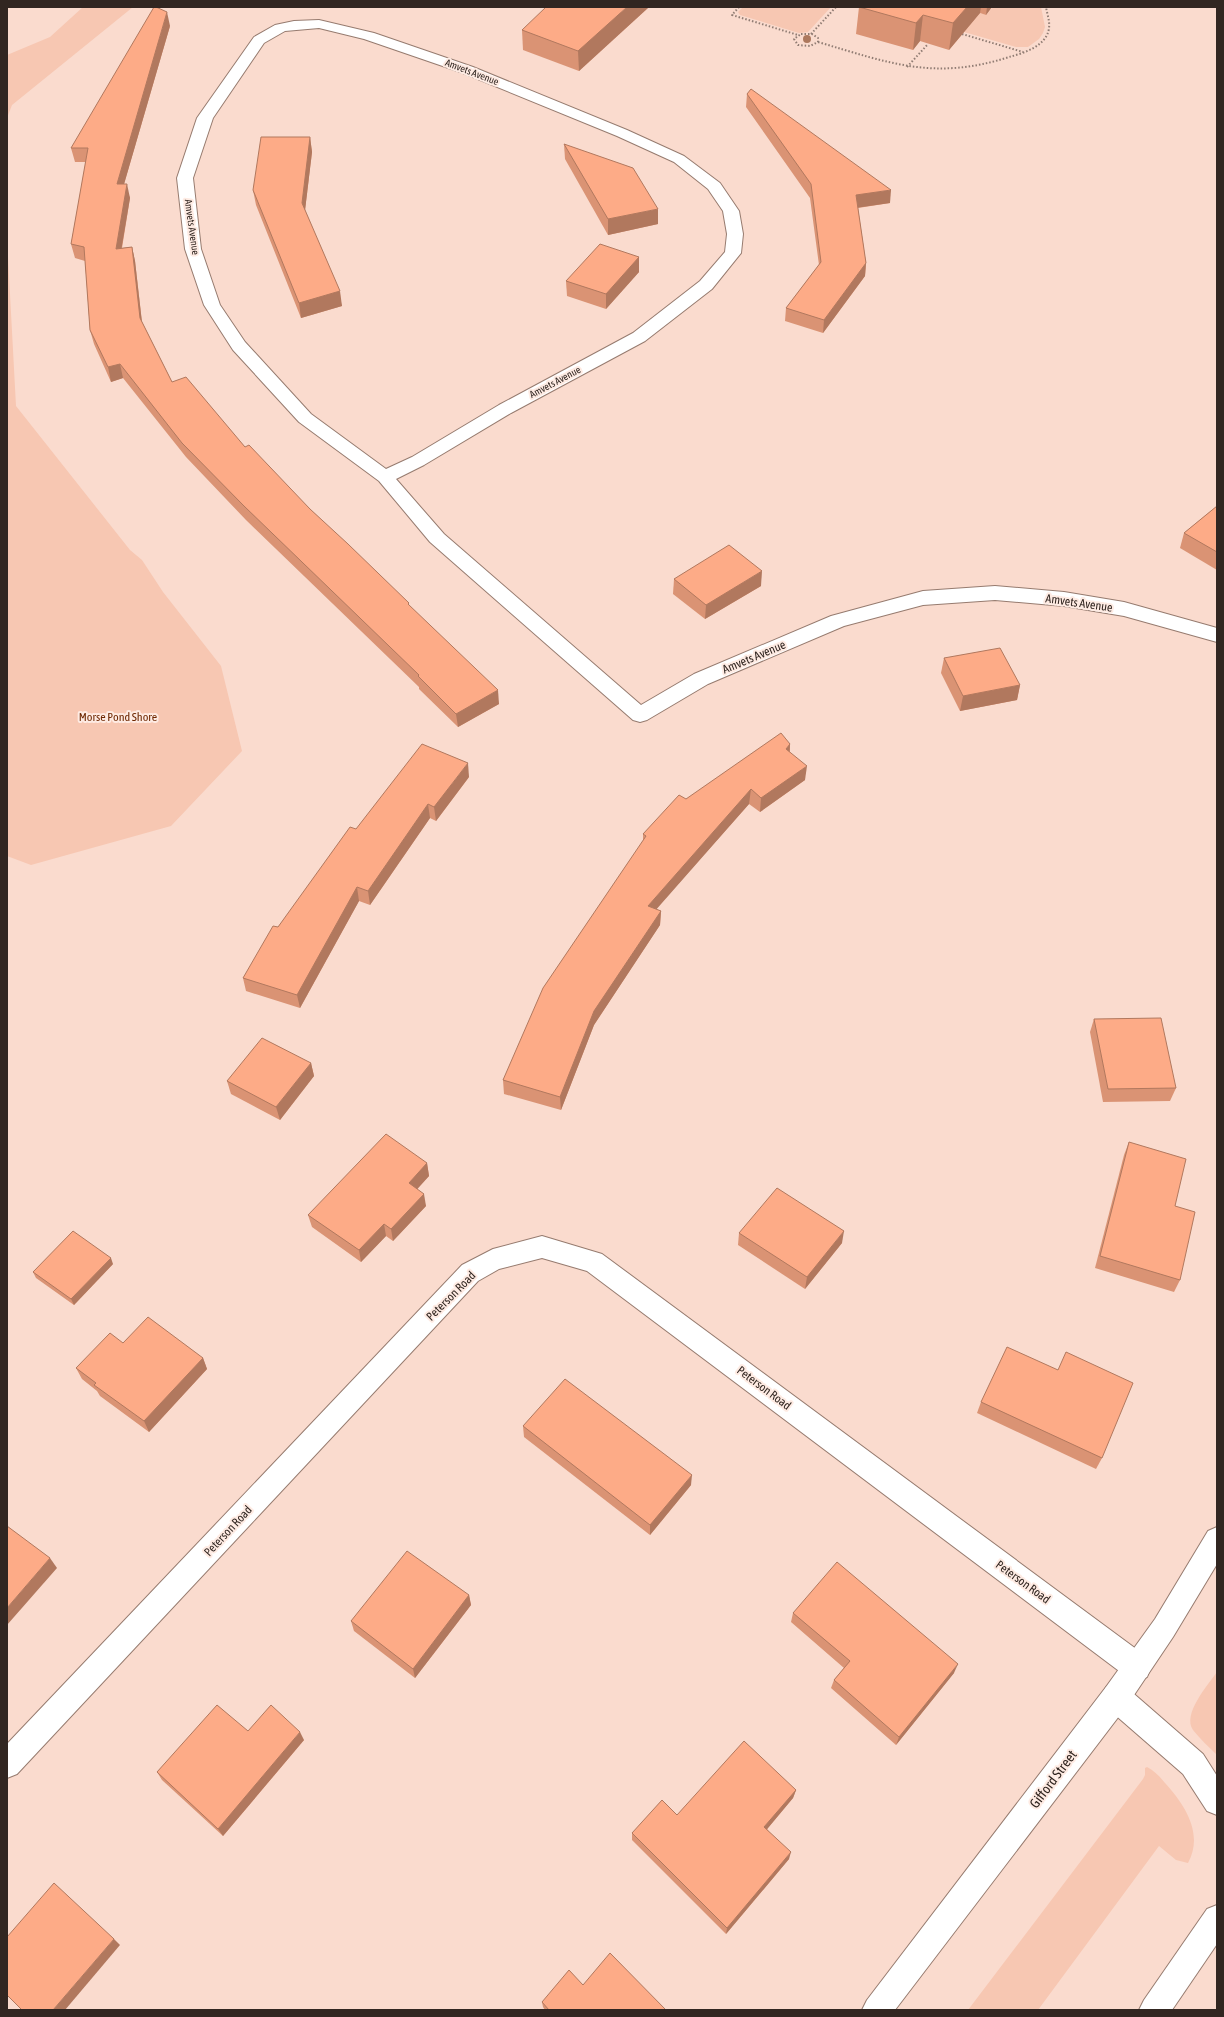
<svg xmlns="http://www.w3.org/2000/svg" width="1224" height="2017" viewBox="0 0 1224 2017" font-family="'Asap Condensed',sans-serif">
	<style>
		.green { fill: #f7c7b2 }
		.lines { fill: none; stroke-linecap: round; stroke-linejoin: round }
		.minor-casing { stroke: #967b6f; stroke-width: 2 }
		.major-casing { stroke: #967b6f; stroke-width: 2 }
		.path { stroke: #907c73; stroke-width: 2; stroke-dasharray: 1.5 2; stroke-linecap: butt }
		.minor { fill: #fff; fill-rule: evenodd }
		.major { fill: #fff; fill-rule: evenodd }
		.tree { fill: #ad785d }
		.wall { fill: #da9374 }
		.shaded-wall { fill: #b1785e }
		.building { fill: #fdab87; stroke: #b1785e }
		.labels { text-anchor: middle; dominant-baseline: central; stroke-width: 4; stroke-linejoin: round; paint-order: stroke }
		.far-street-label { font-size: 10px; fill: #312621; stroke: #feebe3 }
		.street-label { font-size: 12px; fill: #312621; stroke: #feebe3 }
		.park-label { font-size: 12px; fill: #6e2700; stroke: #feebe3 }
		.near-street-label { font-size: 14px; fill: #312621; stroke: #feebe3 }
	</style>
	<rect width="100%" height="100%" fill="#fadbce"/>
	<g class="green">
		<path d="M83,7H133L12,105L7,118V55L50,37Z"/>
		<path d="M743,7H831L808,32L799,33L740,15L738,12Z"/>
		<path d="M993,7H1041L1045,27L1043,33L1039,39L1028,47H1016L964,32L980,13L986,15Z"/>
		<path d="M7,238L16,406L130,550L142,560L163,592L221,666L242,751L171,826L31,865L7,856Z"/>
		<path d="M1217,1672V1755C1209,1747 1200,1739 1193,1730C1182,1714 1208,1685 1217,1672Z"/>
		<path d="M1147,1767C1155,1771 1160,1777 1165,1783C1185,1805 1204,1834 1188,1863L1176,1860L1159,1846L1038,2010H968L1143,1779L1145,1775V1768Z"/>
	</g>
	<g class="lines">
		<defs>
			<g id="minor">
				<path d="M319,20L374,33L473,67L627,130L684,156L720,183L739,211L743,234L741,253L712,289L645,341L511,413L424,465L396,479L444,534L641,705L694,674L831,616L923,591L995,586L1064,592L1124,602L1217,628V642L1124,616L1064,606L995,600L923,605L844,626L708,684L647,720L640,722L633,720L430,542L379,481L299,422L233,350L204,305L185,249L177,178L197,118L254,37L275,25L294,21ZM319,28L364,39L463,73L617,136L674,162L708,189L723,211L727,234L725,252L700,281L633,333L499,405L412,457L386,469L311,414L245,342L220,305L201,249L193,178L213,118L264,43L285,31Z"/>
				<path d="M542,1236L602,1254L1147,1657L1151,1667L1147,1677L1137,1681L1127,1677L587,1271L542,1258L499,1269L478,1281L17,1774L7,1778V1744L462,1265L493,1249Z"/>
				<path d="M1116,1683L1126,1687L1203,1754L1217,1776V1815L1207,1811L1183,1774L1106,1707L1102,1697L1106,1687Z"/>
				<path d="M1217,1905V1944L1172,2010H1139L1144,2000L1207,1909Z"/>
			</g>
			<path id="major" d="M1217,1527V1564L1173,1637L1126,1707L895,2010H862L867,2000L1106,1687L1155,1619L1208,1531Z"/>
		</defs>
		<use href="#minor" class="minor-casing"/>
		<use href="#major" class="major-casing"/>
		<g class="path">
			<path d="M739,7L732,15L798,35"/>
			<path d="M801,34H812L818,38V42L810,46L798,45L794,39Z"/>
			<path d="M811,34L836,7"/>
			<path d="M962,34L1023,52"/>
			<path d="M818,42C889,63 935,81 1009,57C1024,53 1047,46 1049,28C1050,21 1047,14 1046,7"/>
			<path d="M907,67L928,44"/>
		</g>
		<use href="#minor" class="minor"/>
		<use href="#major" class="major"/>
	</g>
	<circle class="tree" cx="807" cy="39" r="4"/>
	<g class="wall">
		<path d="M649,7L579,71L523,50L522,30Z"/>
		<path d="M859,7H992L986,15L980,13L949,50L920,41L913,50L856,34Z"/>
		<path d="M170,26L124,184L130,198L122,248L132,247L135,261L142,322L172,382L245,447L310,509L409,605L499,704L458,727L419,689V687L246,520L186,457L123,378L111,382L94,344L90,330L85,261L75,258L71,244L86,162H75L71,148Z"/>
		<path d="M747,94L890,203L858,208L866,263L865,276L823,333L785,321L786,308L819,265L810,198L746,107Z"/>
		<path d="M310,137L312,152L305,210L342,306L301,318L256,205L253,190Z"/>
		<path d="M564,144L658,224L608,235L565,159Z"/>
		<path d="M639,257V272L606,309L567,296L566,281Z"/>
		<path d="M1217,506V570L1180,548L1184,533Z"/>
		<path d="M674,579L761,586L705,619L673,594Z"/>
		<path d="M944,658L1020,685L1017,700L960,711L941,673Z"/>
		<path d="M790,744V752L805,780L760,812L749,804L656,909L661,911L660,925L594,1025L561,1110L504,1094L503,1080L643,841V834L686,799Z"/>
		<path d="M469,777L436,821L430,818L370,905L359,901L300,1008L246,991L243,978L278,927L356,829Z"/>
		<path d="M1094,1019L1176,1088L1170,1101L1103,1102L1090,1032Z"/>
		<path d="M311,1063L314,1076L280,1120L231,1094L227,1081Z"/>
		<path d="M1129,1142L1175,1206L1180,1280L1174,1292L1095,1268L1124,1155Z"/>
		<path d="M427,1163L429,1176L417,1189L426,1206L393,1241L386,1236L361,1262L312,1227L308,1215Z"/>
		<path d="M739,1233L842,1243L805,1289L738,1245Z"/>
		<path d="M113,1264L74,1305L36,1278L33,1272Z"/>
		<path d="M123,1343L203,1358L207,1369L149,1432L100,1396L97,1391L82,1379L76,1368Z"/>
		<path d="M1058,1370L1102,1458L1096,1469L977,1413L981,1402Z"/>
		<path d="M523,1426L691,1485L650,1535L524,1437Z"/>
		<path d="M469,1595L471,1605L415,1678L354,1631L351,1621Z"/>
		<path d="M793,1613L954,1673L896,1745L831,1688L834,1680L844,1668L791,1622Z"/>
		<path d="M248,1731L304,1740L223,1836L162,1780L157,1772Z"/>
		<path d="M796,1790L793,1798L767,1829L789,1859L726,1934L632,1840V1833L677,1815Z"/>
		<path d="M583,1985L666,2010H545L543,2007L542,2002Z"/>
	</g>
	<g class="shaded-wall">
		<path d="M627,7H649L579,71L578,51Z"/>
		<path d="M967,7H981L980,13L949,50L953,23Z"/>
		<path d="M987,7H992L986,15Z"/>
		<path d="M167,12L170,26L120,198L117,184Z"/>
		<path d="M923,15L920,41L913,50L916,23Z"/>
		<path d="M310,137L312,152L304,219L302,203Z"/>
		<path d="M127,184L130,198L119,263L116,249Z"/>
		<path d="M891,190L890,203L855,208L856,195Z"/>
		<path d="M658,209V224L608,235V219Z"/>
		<path d="M132,247L135,261L143,332L140,318Z"/>
		<path d="M639,257V272L606,309V294Z"/>
		<path d="M866,263L865,276L823,333L824,320Z"/>
		<path d="M340,291L342,306L301,318L299,303Z"/>
		<path d="M120,364L123,378L111,382L108,367Z"/>
		<path d="M762,571L761,586L705,619L706,605Z"/>
		<path d="M1020,685L1017,700L960,711L963,696Z"/>
		<path d="M498,690L499,704L458,727L456,714Z"/>
		<path d="M790,744L789,759L786,749Z"/>
		<path d="M468,763L469,777L436,821L434,807Z"/>
		<path d="M807,766L805,780L760,812L761,798Z"/>
		<path d="M751,789L749,804L647,920L648,906Z"/>
		<path d="M428,804L430,818L370,905L368,891Z"/>
		<path d="M357,887L359,901L300,1008L297,995Z"/>
		<path d="M661,911L660,925L594,1025L561,1110L560,1097L594,1011Z"/>
		<path d="M311,1063L314,1076L280,1120L276,1107Z"/>
		<path d="M427,1163L429,1176L411,1196L409,1183Z"/>
		<path d="M424,1194L426,1206L393,1241L391,1229Z"/>
		<path d="M384,1224L386,1236L361,1262L359,1250Z"/>
		<path d="M844,1231L842,1243L805,1289L807,1277Z"/>
		<path d="M111,1258L113,1264L74,1305L71,1299Z"/>
		<path d="M203,1358L207,1369L149,1432L144,1421Z"/>
		<path d="M692,1475L691,1485L650,1535V1525Z"/>
		<path d="M50,1558L57,1568L7,1625V1608Z"/>
		<path d="M469,1595L471,1605L415,1678L413,1669Z"/>
		<path d="M958,1664L954,1673L896,1745L899,1737Z"/>
		<path d="M300,1732L304,1740L223,1836L218,1829Z"/>
		<path d="M796,1790L793,1798L763,1834L764,1827Z"/>
		<path d="M791,1852L789,1859L726,1934L727,1928Z"/>
		<path d="M114,1939L120,1945L65,2010H53Z"/>
	</g>
	<g class="building">
		<path d="M154,7H156L167,12L117,184H127L116,249L132,247L140,318L172,382L186,377L245,447L249,445L310,509L348,544L409,603L408,604L498,690L456,714L418,676L419,675L244,506L182,443L120,364L108,367L90,330L84,247L71,244L88,148H71Z"/>
		<path d="M546,7H627L578,51L522,30Z"/>
		<path d="M859,7H967L953,23L923,15L916,23Z"/>
		<path d="M751,89L891,190L856,195L866,263L824,320L786,308L821,262L811,184L747,94Z"/>
		<path d="M261,137H310L302,203L340,291L299,303L253,190Z"/>
		<path d="M564,144L633,168L658,209L608,219Z"/>
		<path d="M600,244L639,257L606,294L566,281Z"/>
		<path d="M1217,506V552L1184,533Z"/>
		<path d="M729,545L762,571L706,605L674,579Z"/>
		<path d="M1000,648L1020,685L963,696L944,658Z"/>
		<path d="M781,733L790,744L786,749L807,766L761,798L751,789L648,906L661,911L594,1011L560,1097L503,1080L543,988L646,836L643,834L679,795L686,799Z"/>
		<path d="M422,744L468,763L434,807L428,804L368,891L357,887L297,995L243,978L273,926L278,927L350,827L356,829Z"/>
		<path d="M1161,1018L1176,1088L1108,1089L1094,1019Z"/>
		<path d="M262,1038L311,1063L276,1107L227,1081Z"/>
		<path d="M386,1134L427,1163L409,1183L424,1194L391,1229L384,1224L359,1250L308,1215Z"/>
		<path d="M1129,1142L1186,1159L1175,1206L1195,1212L1180,1280L1100,1256Z"/>
		<path d="M777,1188L844,1231L807,1277L739,1233Z"/>
		<path d="M73,1231L111,1258L71,1299L33,1272Z"/>
		<path d="M148,1317L203,1358L144,1421L94,1385L96,1383L76,1368L110,1333L123,1343Z"/>
		<path d="M1007,1347L1058,1370L1066,1352L1133,1383L1102,1458L981,1402Z"/>
		<path d="M565,1379L692,1475L650,1525L523,1426Z"/>
		<path d="M7,1526L50,1558L7,1608Z"/>
		<path d="M407,1551L469,1595L413,1669L351,1621Z"/>
		<path d="M837,1562L958,1664L899,1737L834,1680L850,1661L793,1613Z"/>
		<path d="M217,1705L248,1731L271,1705L300,1732L218,1829L157,1772Z"/>
		<path d="M744,1741L796,1790L764,1827L791,1852L727,1928L632,1833L662,1800L677,1815Z"/>
		<path d="M54,1883L114,1939L53,2010H22L7,1995V1937Z"/>
		<path d="M610,1953L666,2010H549L542,2002L569,1970L583,1985Z"/>
	</g>
	<g class="labels">
		<g class="far-street-label">
			<text transform="translate(472 72) rotate(21)">Amvets Avenue</text>
			<text transform="translate(192 227) rotate(82)">Amvets Avenue</text>
			<text transform="translate(555 382) rotate(-28)">Amvets Avenue</text>
		</g>
		<g class="street-label">
			<text transform="translate(1079 603) rotate(8)">Amvets Avenue</text>
			<text transform="translate(754 657) rotate(-23)">Amvets Avenue</text>
			<text transform="translate(451 1296) rotate(-45)">Peterson Road</text>
			<text transform="translate(764 1388) rotate(37)">Peterson Road</text>
			<text transform="translate(228 1531) rotate(-47)">Peterson Road</text>
			<text transform="translate(1023 1582) rotate(36)">Peterson Road</text>
		</g>
		<g class="park-label">
			<text x="118" y="717">Morse Pond Shore</text>
		</g>
		<g class="near-street-label">
			<text transform="translate(1053 1779) rotate(-53)">Gifford Street</text>
		</g>
	</g>
	<rect width="1224" height="2017" fill="none" stroke="#312621" stroke-width="16"/>
</svg>
